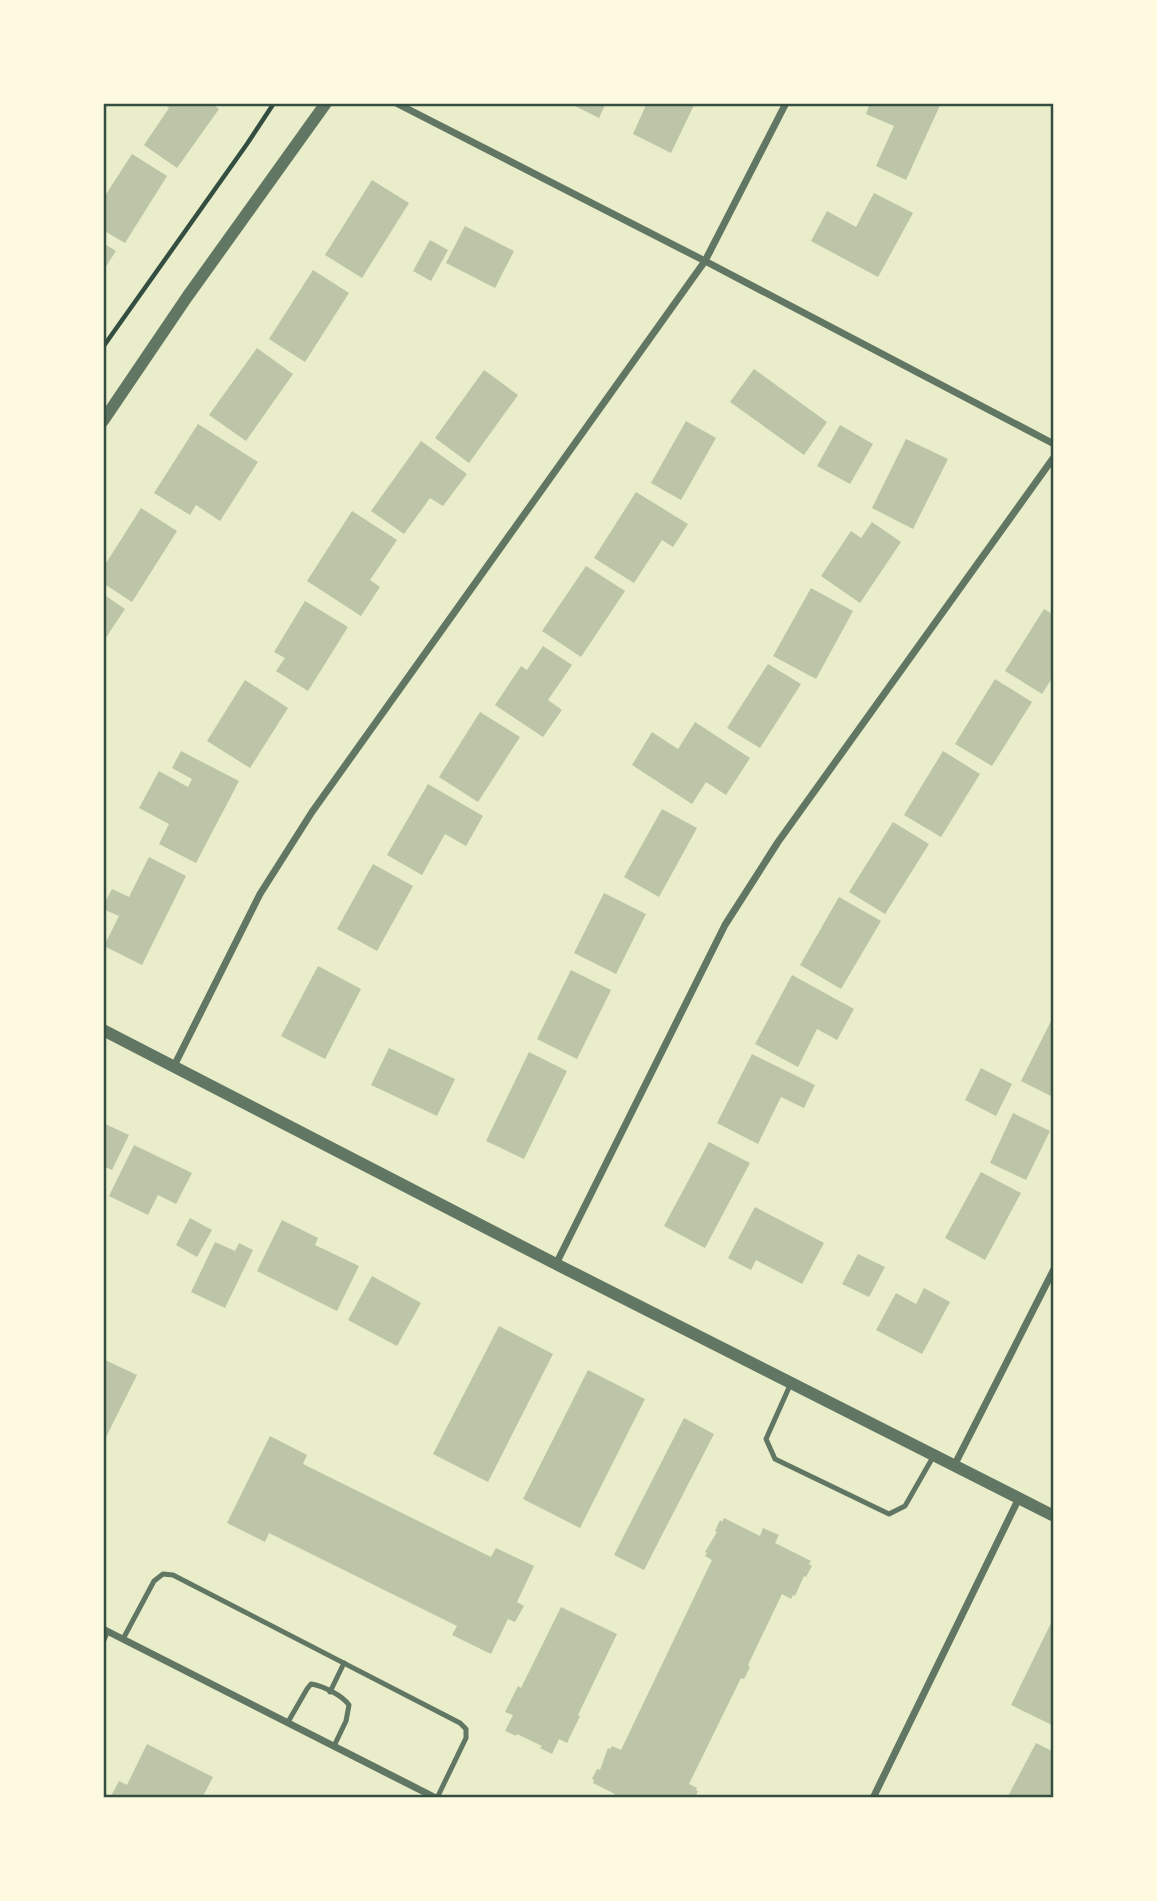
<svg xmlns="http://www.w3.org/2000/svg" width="1157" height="1901" viewBox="0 0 1157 1901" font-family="'Titillium Web',sans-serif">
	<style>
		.building { fill: #bcc5a7 }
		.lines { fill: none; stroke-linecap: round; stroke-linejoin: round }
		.path { stroke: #344e41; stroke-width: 4.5 }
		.service { stroke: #617663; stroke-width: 5 }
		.minor { stroke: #617663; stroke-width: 7 }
		.tertiary { stroke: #617663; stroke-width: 12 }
		.neatline { fill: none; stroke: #344e41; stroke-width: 2.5 }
	</style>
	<rect width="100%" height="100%" fill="#e9edc9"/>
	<g class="building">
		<path d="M163,103H211L219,109L177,168L144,145L169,108Z"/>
		<path d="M569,103H606L599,118Z"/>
		<path d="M647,103H695L671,153L633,134Z"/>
		<path d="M870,103H941L906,180L876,166L894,126L866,114Z"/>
		<path d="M132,154L167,176L125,243L103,230V199Z"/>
		<path d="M372,180L409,203L362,278L325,255Z"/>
		<path d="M874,193L913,213L878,277L811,241L827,211L856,227Z"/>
		<path d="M465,226L514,251L495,288L446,263Z"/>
		<path d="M430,240L448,250L431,281L413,271Z"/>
		<path d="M103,243L116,251L103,271Z"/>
		<path d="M313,270L349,293L305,362L269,339Z"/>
		<path d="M257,348L293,374L246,441L209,415Z"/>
		<path d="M754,369L827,422L804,455L730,402Z"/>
		<path d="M484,370L518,395L469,463L435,438Z"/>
		<path d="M686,421L716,438L681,500L651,483Z"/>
		<path d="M198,424L258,462L220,521L196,505L190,515L154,493Z"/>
		<path d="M840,425L873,444L850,484L817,466Z"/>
		<path d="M906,439L948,459L913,529L872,508Z"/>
		<path d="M421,441L467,474L443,506L430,498L404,534L371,511Z"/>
		<path d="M636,492L688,524L673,547L662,540L634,583L594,558Z"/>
		<path d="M141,508L177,531L132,602L103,583V568Z"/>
		<path d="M352,511L397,540L370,580L380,587L361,616L307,581Z"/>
		<path d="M872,522L901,542L860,603L821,576L851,531L861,538Z"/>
		<path d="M586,566L625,591L581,657L542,631Z"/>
		<path d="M811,588L853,611L816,679L773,656Z"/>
		<path d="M103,594L125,609L103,642Z"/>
		<path d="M305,601L348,627L308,691L276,671L285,658L274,652Z"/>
		<path d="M1044,609L1054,615V675L1042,694L1005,671Z"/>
		<path d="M543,646L572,665L548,700L562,710L543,737L495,705L521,666L527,670Z"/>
		<path d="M768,664L801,684L760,748L727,728Z"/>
		<path d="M995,679L1032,702L992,766L955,744Z"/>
		<path d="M245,680L288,708L250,768L207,741Z"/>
		<path d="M480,712L520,737L478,802L439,777Z"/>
		<path d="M695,722L750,758L726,795L706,782L692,804L632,765L652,732L678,749Z"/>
		<path d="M181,751L239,781L196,863L159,844L169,824L139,808L159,771L188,787L192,779L172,768Z"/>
		<path d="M943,751L980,774L941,837L904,815Z"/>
		<path d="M428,784L483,816L466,846L445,834L422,875L387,855Z"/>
		<path d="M662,809L697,828L659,897L624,877Z"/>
		<path d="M893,822L929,844L885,914L849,892Z"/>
		<path d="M149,857L186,876L142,965L104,946L119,916L103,909V906L112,889L129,897Z"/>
		<path d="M373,864L413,886L377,951L337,929Z"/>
		<path d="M604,893L646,914L616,974L574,953Z"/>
		<path d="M839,897L881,921L841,989L800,965Z"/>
		<path d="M318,966L361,989L325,1059L281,1036Z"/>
		<path d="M571,970L611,990L577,1059L537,1039Z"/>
		<path d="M792,975L854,1009L837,1040L817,1029L798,1067L755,1044Z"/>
		<path d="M1054,1015V1095L1053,1097L1021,1081Z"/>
		<path d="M389,1048L455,1079L437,1116L371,1085Z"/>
		<path d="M529,1052L567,1071L524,1159L486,1141Z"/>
		<path d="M752,1054L815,1085L804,1108L781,1097L758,1144L717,1123Z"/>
		<path d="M981,1068L1012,1084L996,1116L965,1100Z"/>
		<path d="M1013,1113L1050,1131L1026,1180L990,1163Z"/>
		<path d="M103,1123L129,1135L112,1170L103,1166Z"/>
		<path d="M709,1142L750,1163L705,1248L664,1226Z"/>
		<path d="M134,1145L192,1173L176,1204L158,1195L148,1215L109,1196Z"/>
		<path d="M981,1172L1021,1193L985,1260L945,1238Z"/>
		<path d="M755,1207L824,1243L802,1284L756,1260L751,1270L728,1258Z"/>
		<path d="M190,1218L212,1230L197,1257L176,1245Z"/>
		<path d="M282,1220L318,1238L315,1245L359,1266L337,1311L257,1271Z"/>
		<path d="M215,1242L235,1251L239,1243L253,1250L225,1308L191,1292Z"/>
		<path d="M858,1254L885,1267L869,1297L842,1284Z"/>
		<path d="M372,1276L421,1303L397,1346L348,1320Z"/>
		<path d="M924,1288L950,1302L922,1354L876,1330L896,1293L916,1304Z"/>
		<path d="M499,1326L553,1354L488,1482L433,1454Z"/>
		<path d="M103,1359L137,1375L103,1443Z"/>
		<path d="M588,1370L645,1399L580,1528L523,1499Z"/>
		<path d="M684,1418L714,1434L644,1570L614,1555Z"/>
		<path d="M270,1436L307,1455L303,1464L491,1557L496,1548L534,1566L517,1602L524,1606L515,1622L508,1619L491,1654L452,1635L457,1626L269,1533L265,1542L227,1523Z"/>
		<path d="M724,1518L760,1536L763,1528L779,1535L775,1543L811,1561L809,1564L812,1566L806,1577L804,1576L795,1596L793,1595L791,1599L782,1594L748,1665L750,1667L744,1679L741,1678L689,1784L697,1788L696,1790L698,1791L695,1798H617L614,1796L615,1794L593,1783L594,1780L592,1779L597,1769L600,1770L608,1748L610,1749L612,1746L621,1750L712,1560L705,1556L707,1553L705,1552L717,1532L715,1531L720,1520L722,1522Z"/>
		<path d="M561,1607L617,1634L578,1715L580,1716L567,1743L559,1739L552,1754L540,1748L542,1746L517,1734L516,1736L505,1731L513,1715L505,1712L518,1686L521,1688Z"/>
		<path d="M1054,1617V1726L1011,1705Z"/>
		<path d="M1036,1743L1054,1752V1798H1007Z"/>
		<path d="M147,1744L213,1777L202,1798H110L119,1781L127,1785Z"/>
	</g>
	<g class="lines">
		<path class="path" d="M103,347L247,144L274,103"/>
		<g class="service">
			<path d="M791,1383L766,1439L775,1459L889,1514L905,1506L933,1457"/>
			<path d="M123,1639L154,1581L163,1574L173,1575L460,1723L466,1729V1738L437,1798"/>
			<path d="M103,1642L108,1631"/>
			<path d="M330,1692L344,1663"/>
			<path d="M288,1722L307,1689L311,1684C323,1686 342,1695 349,1705L346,1721L334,1746"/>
		</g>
		<g class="minor">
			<path d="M396,103L705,261L1054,444"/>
			<path d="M174,1066L260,894L312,812L705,261L786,103"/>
			<path d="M556,1264L725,925L778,842L1054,457"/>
			<path d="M955,1464L1054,1269"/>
			<path d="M103,1629L436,1798"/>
			<path d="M873,1798L1019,1498"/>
		</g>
		<g class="tertiary">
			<path d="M103,421L187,297L326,103"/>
			<path d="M103,1030L556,1264L1054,1516"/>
		</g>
	</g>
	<rect width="1157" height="1901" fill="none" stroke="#fefae0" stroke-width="210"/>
	<rect x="105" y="105" width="947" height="1691" class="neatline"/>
</svg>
